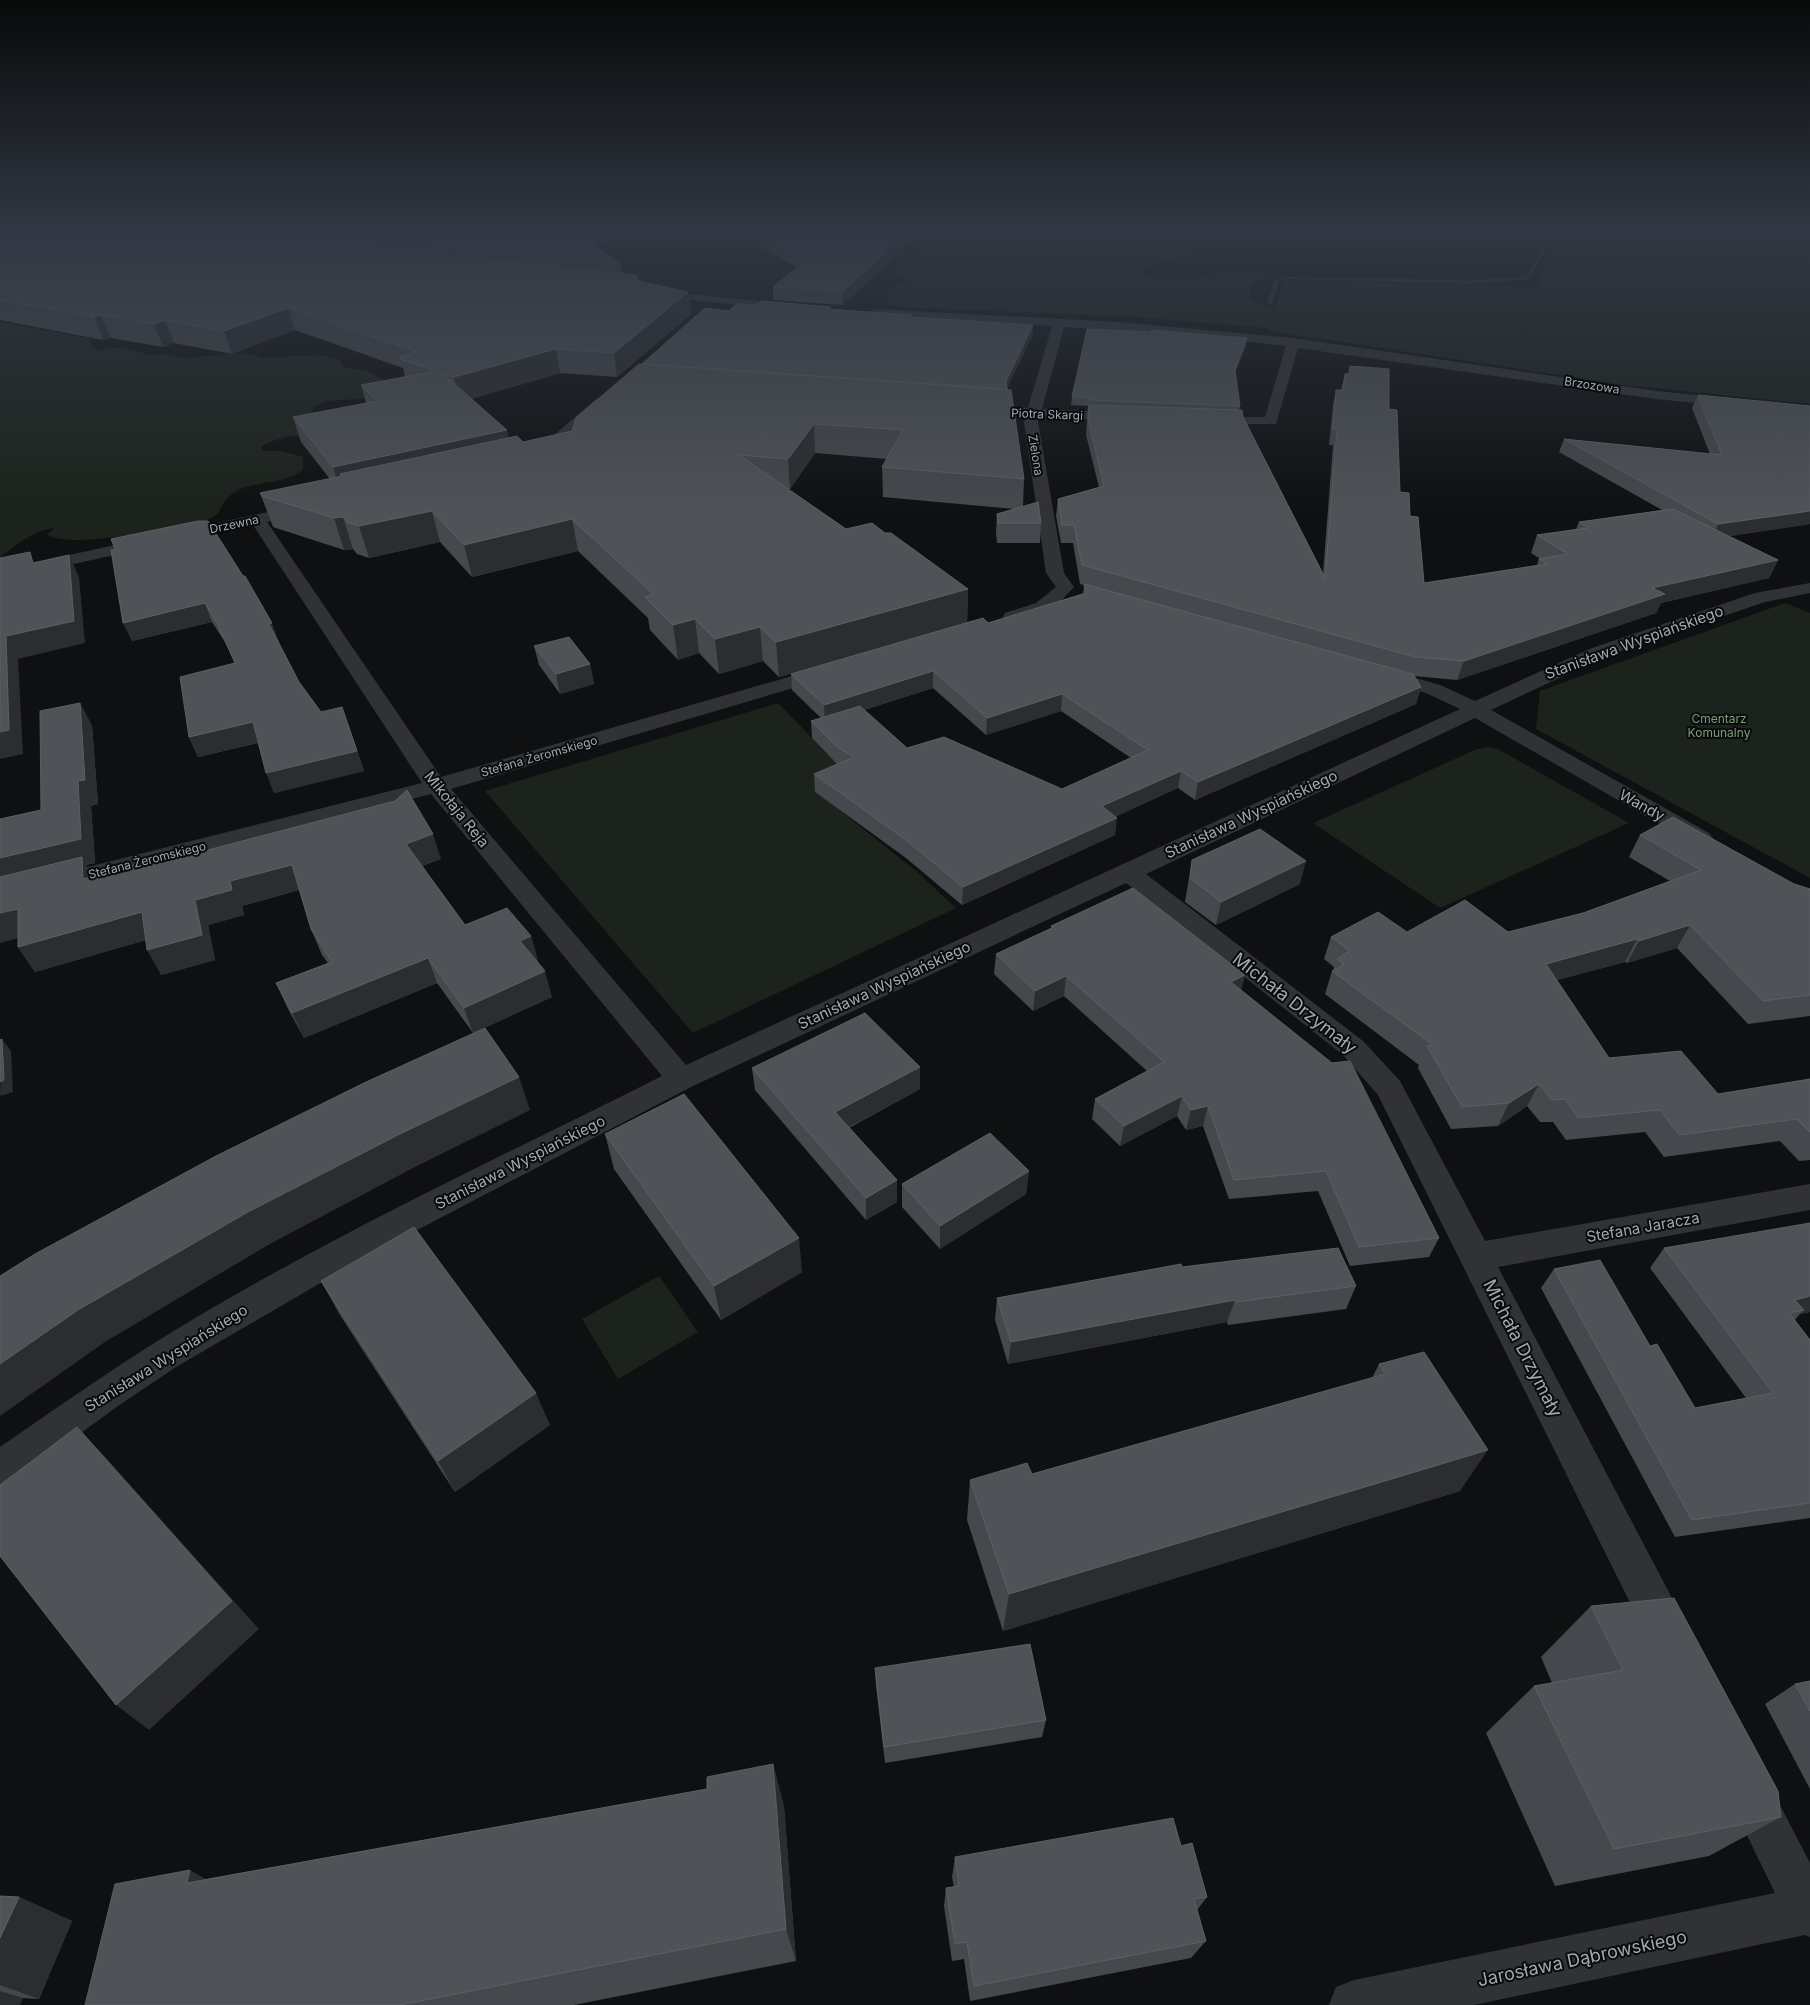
<svg xmlns="http://www.w3.org/2000/svg" width="1810" height="2005" viewBox="0 0 1810 2005" font-family="Inter,sans-serif">
	<style>
		.green { fill: #1c231c }
		.lines { fill: none; stroke-linecap: round; stroke-linejoin: round }
		.stream { fill: #293539; fill-rule: evenodd }
		.street { fill: #303236; fill-rule: evenodd }
		.wall { fill: #45484c; fill-rule: evenodd }
		.shaded-wall { fill: #2b2d30 }
		.building { fill: #4f5357; stroke: #5b6065 }
		.labels { text-anchor: middle; dominant-baseline: central; stroke-width: 4; stroke-linejoin: round; paint-order: stroke }
		.far-street-label { font-size: 12px; fill: #a0aab2; stroke: #0a0b0c }
		.far-park-label { font-size: 12px; fill: #7d9e76; stroke: #0a0b0c }
		.street-label { font-size: 15px; fill: #a0aab2; stroke: #0a0b0c }
		.near-street-label { font-size: 18px; fill: #a0aab2; stroke: #0a0b0c }
	</style>
	<rect width="100%" height="100%" fill="#0f1011"/>
	<g class="green">
		<path d="M1017,233H1193L1215,241L1218,246L1137,269C1174,297 1224,262 1265,271L1264,277L1251,286L1249,298L1274,311L1284,280L1536,287L1565,233H1810V404L1625,385L1269,331V328L1135,317L905,307L892,305L886,299L890,288L902,284L909,278L892,272L901,263L891,255L990,243L1018,235Z"/>
		<path d="M0,322L91,339L90,345L97,350L121,347L149,355L164,354L188,358L229,354H251L262,358L319,355L339,360L344,367L365,370L384,380L403,383L387,397L327,401L314,406L312,413L332,432C310,435 280,434 261,447L264,451H282L303,457V470C275,491 233,473 218,514L207,520C171,527 77,550 47,535L54,528C31,531 18,545 0,557Z"/>
		<path d="M1785,603L1810,613V878L1536,729L1540,691Z"/>
		<path d="M778,703L838,765L816,791L916,871L956,908L693,1033L485,791Z"/>
		<path d="M1488,747L1498,749L1629,823L1440,908L1313,823L1477,749Z"/>
		<path d="M659,1276L698,1332L618,1379L582,1319Z"/>
	</g>
	<g class="lines">
		<path class="stream" d="M1553,233H1557L1528,279L1472,284L1284,279L1279,281L1272,304L1267,303L1274,280L1284,277L1472,280L1526,277Z"/>
		<g class="street">
			<path d="M651,290L794,305L800,308L794,311L647,295L645,293Z"/>
			<path d="M875,309L1117,322L1293,338L1656,391L1810,406V414L1656,399L1298,348L1276,424H1210L1203,420L1205,417H1265L1286,346L1225,339L1064,327L1042,409L1124,413L1131,417L1124,421L1039,417L1038,422L1064,573L1074,587L1055,607L1012,623L1005,621L1003,617L1005,613L1036,603L1056,587L1046,573L1024,422L1025,416L978,414L971,410L978,406L1028,408L1052,326L871,315L869,313Z"/>
			<path d="M601,398L608,402L606,405L542,460H532L529,457L532,454L596,399Z"/>
			<path d="M305,504L313,509L311,512L267,522L441,777L820,668L827,666L834,668L837,672L834,676L451,789L686,1065L1460,709L1426,693L1378,679L1375,675L1378,671L1385,669L1440,685L1475,701L1592,648L1755,593L1810,583V593L1765,602L1606,656L1491,710L1709,833L1713,838L1709,843L1701,845L1693,843L1475,718L1146,874L1363,1041L1400,1081L1485,1241L1810,1184V1210L1498,1267L1683,1619L1689,1634L1683,1649L1668,1655L1653,1649L1378,1095L1343,1055L1126,883L691,1087L360,1260L176,1367L115,1408L13,1483L0,1488V1447C65,1402 129,1357 197,1317C347,1228 507,1154 662,1076L431,794L0,905V889L422,783L253,525L0,580V570Z"/>
			<path d="M1749,1769L1765,1776L1810,1863V1937L1805,1935L1474,2005H1329L1336,1987L1354,1980L1775,1893L1726,1792L1733,1776Z"/>
		</g>
	</g>
	<g class="wall">
		<path d="M0,233L367,237L377,243L368,233H680L593,243L620,264L622,274L638,277L639,281L688,292L691,314L617,377L560,373L471,399L508,438L523,442L572,431L642,364L729,311L831,307V310L911,315V317L1033,334L1007,388L1024,479L1023,506L1041,523L1040,543H997L996,533L997,514L1014,509L883,497L882,467L887,459L815,453L790,489H788L846,529L885,533L968,589L967,623L779,677L763,661L719,674L699,653L678,660L650,630L648,618L578,551L472,577L440,542L369,558L357,554L353,549L344,550L273,527L272,524L260,493L330,479L301,442L293,417L366,403L361,385L405,377L403,368L295,330L232,354L174,343L163,347L111,338L103,340L0,320Z"/>
		<path d="M920,233L843,305L773,300V287L797,267L759,246V234Z"/>
		<path d="M1246,346L1235,373L1240,406L1239,410L1243,417L1323,573L1333,445H1329L1333,405L1336,390H1341L1345,374H1348L1350,366L1389,409L1400,492L1410,516L1424,583L1537,565L1539,558L1531,553L1537,535L1576,529L1579,522L1662,510L1559,452L1564,439L1710,454L1692,408L1698,395L1810,406V524L1729,536L1778,560L1769,578L1661,603L1656,613L1457,680L1414,676L1421,687L1416,704L1195,800L1178,788L1116,816L1115,835L962,905L906,858L815,792L814,774L837,764L812,738L811,721L821,718L792,690L791,674L988,623L1083,594L1084,585L1080,584L1073,543H1061L1056,516L1058,499L1099,487L1086,435L1088,406L1071,405L1072,397ZM933,688L986,735L1061,711L1131,758L1062,789L907,748L864,710Z"/>
		<path d="M111,550L279,642H278L299,682L321,712L349,727L364,771L274,793L258,743L198,757L189,737L235,663L226,644L212,622L132,641Z"/>
		<path d="M534,646L590,664L594,684L560,694L539,665Z"/>
		<path d="M80,703L92,726L98,804L91,806L95,863L86,865L93,876L140,867L441,859L422,866L465,925L531,936L538,961L537,962L552,997L473,1033L437,983L304,1038L288,1009L276,983L328,963L322,955L311,929L299,890L242,906L244,915L208,925L215,960L161,975L146,940L35,972L18,947V938L41,810Z"/>
		<path d="M1640,835L1810,889V1016L1748,1024L1677,948L1627,963L1625,962L1557,980L1609,1058L1718,1094L1810,1079V1160L1799,1161L1780,1141L1664,1157L1645,1132L1566,1140L1553,1122H1540L1527,1106L1498,1126L1451,1129L1418,1068L1419,1065L1325,994L1332,971H1333L1334,967L1324,959L1331,937L1407,932H1508L1583,913L1670,881L1629,857Z"/>
		<path d="M1192,860L1300,884L1216,925L1185,902Z"/>
		<path d="M1051,926L1245,975L1241,990L1439,1238L1429,1257L1350,1266L1318,1191L1229,1199L1203,1126L1186,1130L1177,1116L1120,1146L1092,1119L1095,1099L1147,1071L1064,996L1033,1011L994,974L996,954L1051,929Z"/>
		<path d="M920,1067V1089L849,1128L897,1180V1202L866,1220L755,1090L752,1068Z"/>
		<path d="M605,1134L802,1272L721,1320L614,1169Z"/>
		<path d="M1029,1171L1026,1194L940,1249L902,1207V1184Z"/>
		<path d="M1664,1248L1810,1312L1800,1314L1795,1320L1810,1340V1518L1675,1537L1541,1288L1554,1269L1650,1346L1695,1408L1746,1398L1650,1268Z"/>
		<path d="M1182,1267L1356,1286L1346,1309L1228,1325L1227,1322L1008,1364L995,1320L997,1298Z"/>
		<path d="M321,1281L550,1425L455,1492L340,1315Z"/>
		<path d="M1379,1364L1460,1491L1003,1631L967,1520L970,1480L1032,1474L1372,1378Z"/>
		<path d="M1591,1606L1781,1817L1709,1856L1555,1886L1486,1733L1534,1686L1552,1683L1541,1657Z"/>
		<path d="M875,1668L1046,1720L1042,1737L885,1763L876,1686Z"/>
		<path d="M1810,1681V1789L1765,1704L1795,1684Z"/>
		<path d="M773,1764L784,1807L796,1961L574,2005H85L206,1879L707,1789Z"/>
		<path d="M1181,1846L1207,1897L1197,1910L1206,1941L1191,1958L970,2001L964,1959L952,1961L944,1906L946,1888L954,1887L952,1877L955,1857Z"/>
		<path d="M0,1896L19,1897L72,1921L39,1999L23,1998L0,2005Z"/>
	</g>
	<g class="shaded-wall">
		<path d="M571,233H680L573,246Z"/>
		<path d="M907,233H920L843,305L842,292Z"/>
		<path d="M688,292L691,314L617,377L614,353Z"/>
		<path d="M288,308L295,330L232,354L224,331Z"/>
		<path d="M101,315L111,338L103,340L94,317Z"/>
		<path d="M165,320L174,343L163,347L154,324Z"/>
		<path d="M1033,325V334L1006,391V381Z"/>
		<path d="M1247,338L1246,346L1233,378L1235,370Z"/>
		<path d="M556,349L560,373L460,402L454,377Z"/>
		<path d="M814,424L815,453L790,489L788,459Z"/>
		<path d="M507,430L512,456L342,476L340,474L346,493L341,494L333,467Z"/>
		<path d="M432,511L440,542L369,558L359,526Z"/>
		<path d="M1810,511V524L1712,539L1718,524Z"/>
		<path d="M343,517L353,549L344,550L334,518Z"/>
		<path d="M572,519L578,551L472,577L464,545Z"/>
		<path d="M69,555L79,577L85,643L18,659L23,754L0,759V732L6,636Z"/>
		<path d="M1778,560L1769,578L1661,603L1656,613L1457,680L1464,661L1652,588Z"/>
		<path d="M968,589L967,623L779,677L776,642Z"/>
		<path d="M205,603L212,622L132,641L123,623Z"/>
		<path d="M695,619L699,653L678,660L673,625Z"/>
		<path d="M272,623L279,642H276L269,624Z"/>
		<path d="M760,627L763,661L719,674L715,639Z"/>
		<path d="M590,664L594,684L560,694L556,674Z"/>
		<path d="M933,671V688L825,722L824,705Z"/>
		<path d="M1421,687L1416,704L1195,800L1198,782Z"/>
		<path d="M1062,694L1061,711L986,735L987,718Z"/>
		<path d="M80,703L92,726L98,804L91,806L95,863L86,865L96,882L0,887V858L78,781Z"/>
		<path d="M342,707L364,771L274,793L266,773Z"/>
		<path d="M253,722L261,742L198,757L189,737Z"/>
		<path d="M1181,771L1178,788L1100,824L1102,806Z"/>
		<path d="M1117,818L1115,835L962,905L963,887Z"/>
		<path d="M433,834L441,859L414,869L406,844Z"/>
		<path d="M1306,861L1300,884L1216,925L1221,902Z"/>
		<path d="M292,865L302,889L242,906L244,915L208,925L215,960L161,975L147,950L195,900L230,881Z"/>
		<path d="M18,909L34,934L0,943V913Z"/>
		<path d="M142,912L156,937L35,972L18,947Z"/>
		<path d="M1690,925L1677,948L1627,963L1639,941Z"/>
		<path d="M531,936L538,961L527,966L520,941Z"/>
		<path d="M1637,939L1625,962L1535,986L1546,964Z"/>
		<path d="M428,958L437,983L304,1038L292,1013Z"/>
		<path d="M545,971L552,997L473,1033L464,1008Z"/>
		<path d="M1245,975L1240,995L1231,982Z"/>
		<path d="M1066,976L1064,996L1033,1011L1035,991Z"/>
		<path d="M2,1039L11,1051L13,1092L0,1096Z"/>
		<path d="M920,1067V1089L836,1134L835,1112Z"/>
		<path d="M519,1077L530,1110L415,1167L268,1245L105,1342L0,1416V1364L78,1310L248,1212L400,1134Z"/>
		<path d="M1539,1084L1527,1106L1498,1126L1509,1103Z"/>
		<path d="M1182,1096L1177,1116L1120,1146L1124,1126Z"/>
		<path d="M1208,1106L1203,1126L1186,1130L1191,1110Z"/>
		<path d="M1029,1171L1026,1194L940,1249V1226Z"/>
		<path d="M897,1180V1202L866,1220V1198Z"/>
		<path d="M799,1238L802,1272L721,1320L714,1286Z"/>
		<path d="M1810,1296V1312L1800,1314L1804,1310L1795,1300Z"/>
		<path d="M1235,1300L1227,1322L1008,1364L1011,1342Z"/>
		<path d="M536,1393L550,1425L455,1492L438,1461Z"/>
		<path d="M77,1427L107,1459L259,1629L149,1730L116,1705Z"/>
		<path d="M1488,1450L1460,1491L1003,1631L1009,1594Z"/>
		<path d="M773,1764L784,1807L796,1961L786,1929Z"/>
		<path d="M190,1870L250,1905L187,1883Z"/>
		<path d="M19,1897L72,1921L39,1999L0,1985V1938Z"/>
		<path d="M0,1991L23,1998L20,2005H0Z"/>
	</g>
	<g class="building">
		<path d="M0,233H364L367,237L379,245L435,255L636,275L638,277L634,280L688,292L614,353L556,349L454,377L442,373L507,430L333,467L293,417L377,401L361,385L436,371L400,359L404,358L400,357L417,352L288,308L224,331L165,320L154,324L101,315L94,317L0,300Z"/>
		<path d="M381,233H579L620,264L436,246L388,236Z"/>
		<path d="M769,233H907L842,292L773,287L806,260L759,234Z"/>
		<path d="M761,301L831,307L828,309L911,315L910,317L1033,325L1006,381L1007,389L642,364L705,308L729,311L736,304L756,305Z"/>
		<path d="M1087,329L1151,332V330L1247,338L1235,370L1240,406L1089,400V397H1072Z"/>
		<path d="M639,364L1011,390L1024,479L882,467L903,430L814,424L788,459L739,455L846,529L872,523L885,533H891L968,589L776,642L760,627L715,639L695,619L673,625L645,597L653,594L572,519L464,545L432,511L359,526L347,522L343,517L334,518L262,496L260,493L342,476L340,474L517,436L523,442L572,431L576,418Z"/>
		<path d="M1350,366L1389,369V409L1397,410L1400,492L1409,493L1410,516L1418,517L1424,583L1547,564L1539,559L1568,554L1537,535L1588,528L1579,522L1673,509L1778,560L1652,588L1665,594L1464,661L1415,657L1082,565L1074,525H1062L1058,499L1104,486L1088,419L1089,405L1242,410L1243,417L1325,578L1337,429H1333L1336,390H1343L1345,374H1349Z"/>
		<path d="M1698,395L1810,406V511L1718,524L1564,439L1722,455Z"/>
		<path d="M1038,502L1041,523H998L997,514Z"/>
		<path d="M198,521H208L243,576H245L272,623L269,624L299,682L321,712L342,707L357,751L266,773L253,722L189,737L180,677L235,663L218,625L205,603L123,623L111,550L115,549L111,539Z"/>
		<path d="M30,552L33,563L69,555L74,621L6,636L9,730L0,732V558Z"/>
		<path d="M1084,584L1413,674L1421,687L1198,782L1181,771L1102,806L1117,818L963,887L906,840L814,774L854,757L837,747L811,721L860,706L907,748L944,737L1062,789L1148,750L1062,694L987,718L933,671L824,705L791,674L983,618L988,623L1086,593Z"/>
		<path d="M569,637L590,664L556,674L534,646Z"/>
		<path d="M80,703L85,780L78,781L81,839L0,858V819L41,810L40,711Z"/>
		<path d="M407,790L433,834L406,844L465,925L507,908L531,936L520,941L545,971L464,1008L428,958L292,1013L276,983L332,962L311,929L292,865L230,881L232,890L195,900L202,935L147,950L142,912L18,947V909L0,913V877L82,857L83,879L138,864L139,868L395,801Z"/>
		<path d="M1673,817L1794,884L1810,889V995L1763,1001L1690,925L1639,941L1637,939L1546,964L1609,1058L1681,1051L1718,1094L1810,1079V1132L1797,1119L1679,1135L1660,1110L1578,1118L1565,1099L1552,1100L1539,1084L1509,1103L1462,1107L1427,1046L1433,1045L1332,971L1344,965L1337,959L1350,951L1331,937L1378,912L1407,932L1465,900L1508,932L1583,913L1701,870L1640,835Z"/>
		<path d="M1260,829L1306,861L1221,902L1190,878L1192,860Z"/>
		<path d="M1133,888L1245,975L1231,982L1332,1063L1350,1061L1439,1238L1359,1247L1326,1171L1234,1180L1208,1106L1191,1110L1182,1096L1124,1126L1095,1099L1164,1062L1066,976L1035,991L996,954L1054,927L1051,926Z"/>
		<path d="M865,1013L920,1067L835,1112L897,1180L866,1198L752,1068Z"/>
		<path d="M485,1028L519,1077L400,1134L248,1212L78,1310L0,1364V1276L35,1254L216,1156L366,1082Z"/>
		<path d="M2,1039L4,1080L0,1082V1040Z"/>
		<path d="M684,1094L799,1238L714,1286L605,1134Z"/>
		<path d="M990,1133L1029,1171L940,1226L902,1184Z"/>
		<path d="M1810,1223V1296L1795,1300L1804,1310L1789,1313L1810,1340V1503L1692,1520L1554,1269L1600,1260L1650,1346L1657,1344L1695,1408L1773,1393L1664,1248Z"/>
		<path d="M414,1227L536,1393L438,1461L321,1281Z"/>
		<path d="M1338,1248L1356,1286L1236,1302L1235,1300L1011,1342L997,1298L1181,1264L1182,1267Z"/>
		<path d="M1424,1352L1488,1450L1009,1594L970,1480L1027,1463L1032,1474L1385,1374L1379,1364Z"/>
		<path d="M77,1427L232,1601L116,1705L0,1556V1485Z"/>
		<path d="M1674,1598L1778,1791L1781,1817L1614,1849L1534,1686L1623,1670L1591,1606Z"/>
		<path d="M1030,1644L1046,1720L884,1747L875,1668Z"/>
		<path d="M1810,1681V1711L1795,1684Z"/>
		<path d="M773,1764L786,1929L400,2005H85L115,1884L190,1870L187,1883L707,1789V1777Z"/>
		<path d="M1173,1818L1181,1846L1192,1843L1207,1897L1194,1899L1206,1941L974,1986L967,1942L955,1944L946,1888L959,1886L955,1857Z"/>
		<path d="M0,1896L19,1897L0,1938Z"/>
	</g>
	<linearGradient id="sky" x2="0" y2="1"><stop stop-color="#080909"/><stop offset="0.45" stop-color="#313743"/><stop offset="1" stop-color="#313743" stop-opacity="0"/></linearGradient>
	<rect width="1810" height="513" fill="url(#sky)"/>
	<g class="labels">
		<g class="far-street-label">
			<text transform="translate(1592 385) rotate(9)">Brzozowa</text>
			<text transform="translate(1047 414) rotate(2)">Piotra Skargi</text>
			<text transform="translate(1036 455) rotate(81)">Zielona</text>
			<text transform="translate(234 524) rotate(-12)">Drzewna</text>
			<text transform="translate(539 756) rotate(-16)">Stefana Żeromskiego</text>
			<text transform="translate(147 860) rotate(-14)">Stefana Żeromskiego</text>
		</g>
		<g class="far-park-label">
			<text x="1719" y="718">Cmentarz<tspan x="1719" dy="14">Komunalny</tspan></text>
		</g>
		<g class="street-label">
			<text transform="translate(1634 642) rotate(-20)">Stanisława Wyspiańskiego</text>
			<text transform="translate(1642 805) rotate(29)">Wandy</text>
			<text transform="translate(457 809) rotate(51)">Mikołaja Reja</text>
			<text transform="translate(1251 814) rotate(-25)">Stanisława Wyspiańskiego</text>
			<text transform="translate(884 985) rotate(-25)">Stanisława Wyspiańskiego</text>
			<text transform="translate(520 1162) rotate(-27)">Stanisława Wyspiańskiego</text>
			<text transform="translate(1643 1227) rotate(-10)">Stefana Jaracza</text>
			<text transform="translate(166 1358) rotate(-32)">Stanisława Wyspiańskiego</text>
		</g>
		<g class="near-street-label">
			<text transform="translate(1295 1003) rotate(38)">Michała Drzymały</text>
			<text transform="translate(1523 1348) rotate(63)">Michała Drzymały</text>
			<text transform="translate(1582 1958) rotate(-12)">Jarosława Dąbrowskiego</text>
		</g>
	</g>
</svg>
